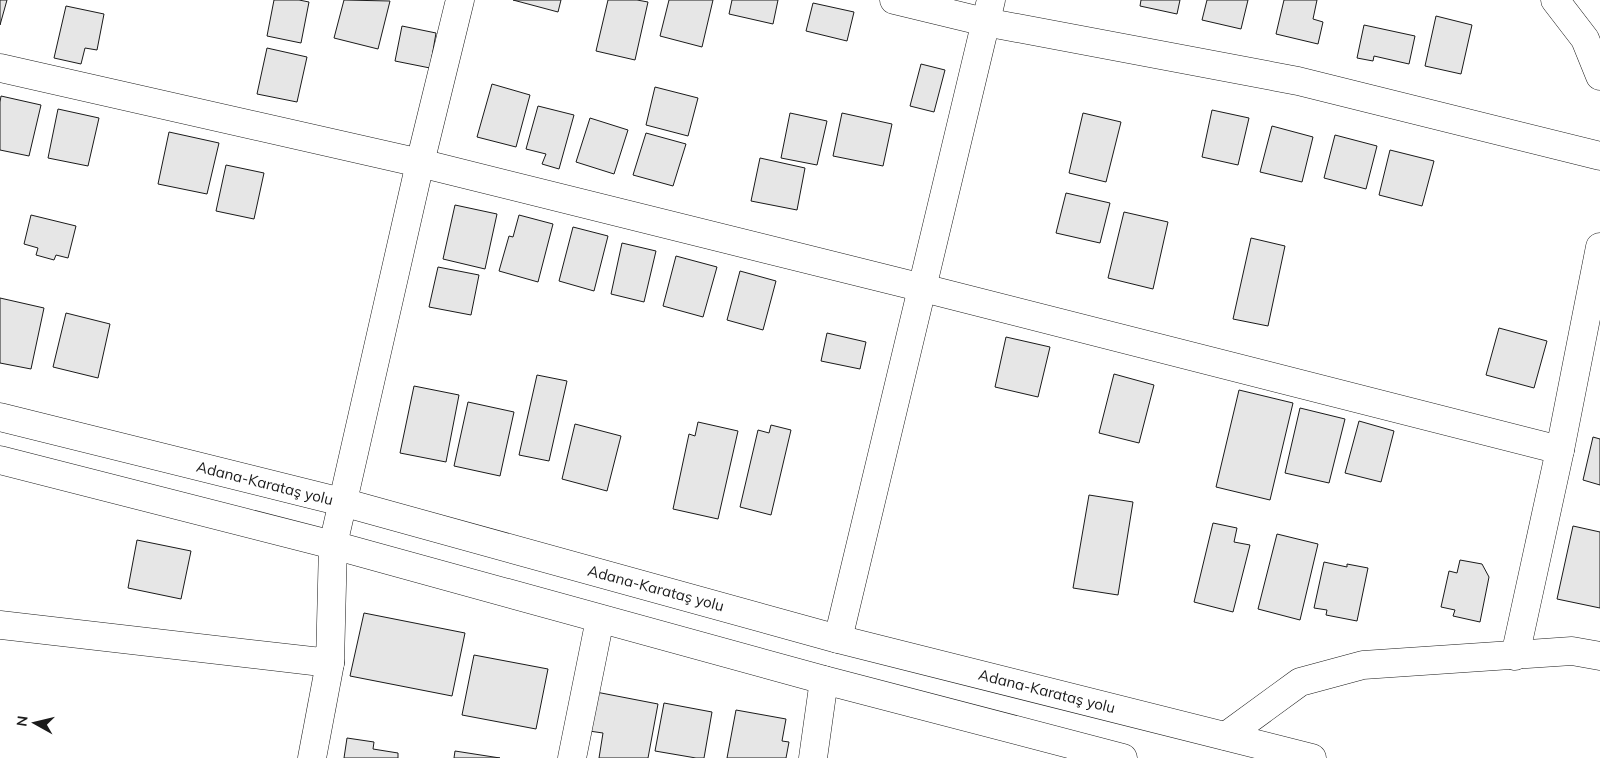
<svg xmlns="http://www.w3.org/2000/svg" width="1600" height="758" viewBox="0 0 1600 758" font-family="Mulish,sans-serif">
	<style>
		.building { fill: #e6e6e6; stroke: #1a1a1a }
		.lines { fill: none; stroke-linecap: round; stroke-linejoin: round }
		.minor-casing { stroke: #1a1a1a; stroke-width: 29 }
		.major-casing { stroke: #1a1a1a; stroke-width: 29 }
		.minor { stroke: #fff; stroke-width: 28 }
		.major { stroke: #fff; stroke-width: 28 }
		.labels { text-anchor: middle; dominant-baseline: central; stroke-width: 4; stroke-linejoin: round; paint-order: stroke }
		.street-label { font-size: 15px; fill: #1a1a1a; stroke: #fff }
	</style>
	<rect width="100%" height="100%" fill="#fff"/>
	<g class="building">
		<path d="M0,0H7L0,25Z"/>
		<path d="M274,0H299L309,2L301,43L267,36Z"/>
		<path d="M344,0L390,1L378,49L334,38Z"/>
		<path d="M513,0H561L558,12Z"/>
		<path d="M608,0H637L648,2L635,60L596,51Z"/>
		<path d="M669,0H713L702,47L660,36Z"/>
		<path d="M732,0H778L773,24L729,14Z"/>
		<path d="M1141,0H1180L1177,14L1140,6Z"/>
		<path d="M1207,0H1248L1241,29L1202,20Z"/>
		<path d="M1284,0H1317L1313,19L1323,22L1318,44L1276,34Z"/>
		<path d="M813,3L854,12L847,41L806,31Z"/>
		<path d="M66,6L104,14L97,50L85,48L81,64L54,58Z"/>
		<path d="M1436,16L1472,25L1461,74L1425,66Z"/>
		<path d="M1364,25L1415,36L1409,64L1374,56L1373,61L1357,58Z"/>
		<path d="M402,26L436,33L430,68L395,61Z"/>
		<path d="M267,48L307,57L297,102L257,94Z"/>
		<path d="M921,64L945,70L934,112L910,106Z"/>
		<path d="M492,84L530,95L516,147L477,137Z"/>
		<path d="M655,87L698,98L688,136L646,125Z"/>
		<path d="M1,96L41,105L29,156L0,150V102Z"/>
		<path d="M538,106L574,115L559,169L542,164L546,154L526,149Z"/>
		<path d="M58,109L99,118L88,166L48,158Z"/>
		<path d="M1212,110L1249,118L1238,165L1202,157Z"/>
		<path d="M790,113L827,121L817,165L781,158Z"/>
		<path d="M842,113L892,124L883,166L833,156Z"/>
		<path d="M1083,113L1121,122L1106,182L1069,173Z"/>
		<path d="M590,118L628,130L614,174L576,162Z"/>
		<path d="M1272,126L1313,137L1302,182L1260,172Z"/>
		<path d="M169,132L219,143L207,194L158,184Z"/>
		<path d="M646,133L686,144L673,186L633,175Z"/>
		<path d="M1335,135L1377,146L1366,189L1324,178Z"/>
		<path d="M1390,150L1434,161L1422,206L1379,195Z"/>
		<path d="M760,158L805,168L797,210L751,201Z"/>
		<path d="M226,165L264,173L254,219L216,211Z"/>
		<path d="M1066,193L1110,203L1100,243L1056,233Z"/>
		<path d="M455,205L497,214L485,269L443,259Z"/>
		<path d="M1124,212L1168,222L1153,289L1108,278Z"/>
		<path d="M31,215L76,226L68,258L56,255L54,260L36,255L38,248L24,244Z"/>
		<path d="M519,215L553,224L538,282L499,271L509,236L513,237Z"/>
		<path d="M573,227L608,236L594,291L559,281Z"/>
		<path d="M1251,238L1285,246L1268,326L1233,319Z"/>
		<path d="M622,243L656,251L644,302L611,294Z"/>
		<path d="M676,256L717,267L703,317L663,306Z"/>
		<path d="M438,267L479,275L471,315L429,307Z"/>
		<path d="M740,271L776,281L763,330L727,320Z"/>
		<path d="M0,298L44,308L31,369L0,363Z"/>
		<path d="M66,313L110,324L98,378L53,367Z"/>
		<path d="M1499,328L1547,341L1534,388L1486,375Z"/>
		<path d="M827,333L866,342L860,369L821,361Z"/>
		<path d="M1006,337L1050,347L1038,397L995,387Z"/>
		<path d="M1114,374L1154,385L1139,443L1099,433Z"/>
		<path d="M537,375L567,381L549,461L519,455Z"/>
		<path d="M414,386L459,395L446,462L400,453Z"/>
		<path d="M1239,390L1293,403L1270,500L1216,487Z"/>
		<path d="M468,402L514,412L500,476L454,466Z"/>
		<path d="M1300,408L1345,419L1329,483L1285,473Z"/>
		<path d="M1359,421L1394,431L1381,482L1345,473Z"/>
		<path d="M698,422L738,431L718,519L673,509L689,434L695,436Z"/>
		<path d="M575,424L621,436L607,491L562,479Z"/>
		<path d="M771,425L791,430L771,515L740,507L758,430L769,433Z"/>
		<path d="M1593,437L1600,439V485L1583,480Z"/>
		<path d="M1089,495L1133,502L1118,595L1073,588Z"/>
		<path d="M1213,523L1237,528L1234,542L1250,545L1233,612L1194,602Z"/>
		<path d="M1573,526L1600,532V608L1557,599Z"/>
		<path d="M1277,534L1318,544L1300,620L1258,609Z"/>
		<path d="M137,540L191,551L181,599L128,588Z"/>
		<path d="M1460,560L1482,564L1489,577L1480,622L1453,616L1455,610L1441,607L1449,571L1457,573Z"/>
		<path d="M1324,562L1347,567V564L1368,568L1357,621L1326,615L1327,610L1314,608Z"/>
		<path d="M364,613L465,633L452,696L350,676Z"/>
		<path d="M474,655L548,669L536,729L462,715Z"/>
		<path d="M596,692L658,704L648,758H599L603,733L589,731Z"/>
		<path d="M664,703L712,712L704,758H696L655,751Z"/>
		<path d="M736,710L786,719L782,741L789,742L786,758H727Z"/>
		<path d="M347,738L374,742L373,749L398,753V758H344Z"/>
		<path d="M455,751L500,758H454Z"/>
	</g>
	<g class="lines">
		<defs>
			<g id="minor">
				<path d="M894,0L985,22L1298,81L1600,156"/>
				<path d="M1555,0L1585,39L1600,76"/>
				<path d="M0,68L420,163L923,288L1560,450"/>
				<path d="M0,625L330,663L333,545L420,163L460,0"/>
				<path d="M838,639L991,0"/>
				<path d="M1515,656L1560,450L1600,247"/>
				<path d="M1226,736L1300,682L1363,665L1572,651L1600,656"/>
				<path d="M312,758L330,663"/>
				<path d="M572,758L600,619"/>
				<path d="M813,758L824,680"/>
			</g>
			<g id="major">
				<path d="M0,417L342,502L838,639L1312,758"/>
				<path d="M0,460L333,545L824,680L1123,758"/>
			</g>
		</defs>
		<use href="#minor" class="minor-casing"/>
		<use href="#major" class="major-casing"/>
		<use href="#minor" class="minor"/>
		<use href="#major" class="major"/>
	</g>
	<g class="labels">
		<g class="street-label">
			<text transform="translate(265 483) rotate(14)">Adana-Karataş yolu</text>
			<text transform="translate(656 588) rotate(15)">Adana-Karataş yolu</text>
			<text transform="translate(1047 691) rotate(14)">Adana-Karataş yolu</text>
		</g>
	</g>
	<g transform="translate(35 723) rotate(278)" stroke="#ffffff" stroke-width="4" paint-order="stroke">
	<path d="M0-4L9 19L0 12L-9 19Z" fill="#1a1a1a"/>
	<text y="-8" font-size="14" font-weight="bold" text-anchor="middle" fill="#1a1a1a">N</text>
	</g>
</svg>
